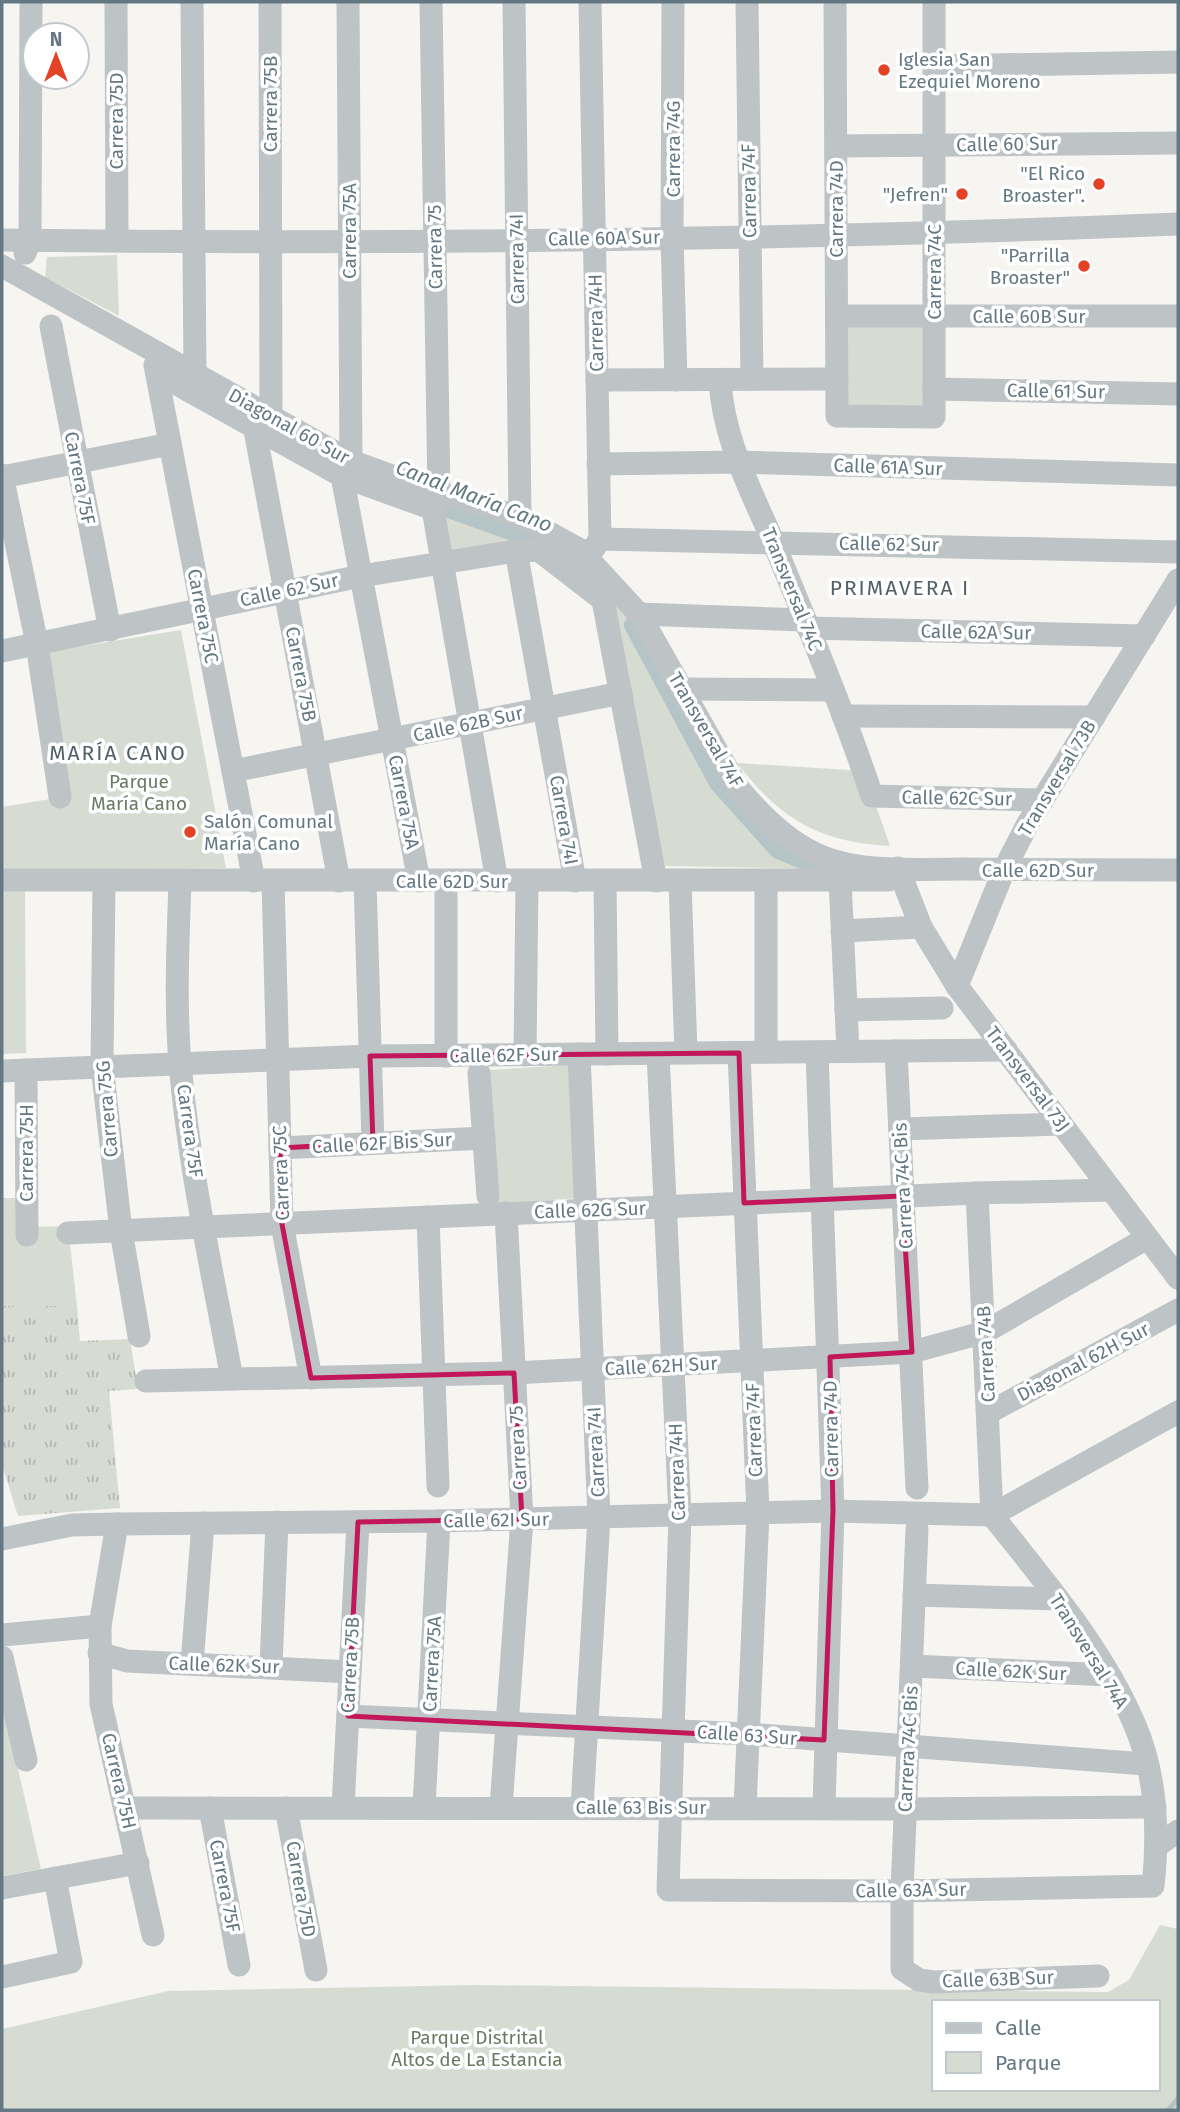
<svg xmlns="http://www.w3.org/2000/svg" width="1180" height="2112" viewBox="0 0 1180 2112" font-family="'Fira Sans',sans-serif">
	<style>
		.grass { fill: url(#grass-tufts) }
		.park { fill: #d7dcd3; fill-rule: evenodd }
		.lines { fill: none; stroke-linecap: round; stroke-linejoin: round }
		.stream { stroke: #b5c4c6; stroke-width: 5 }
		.canal { stroke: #b5c4c6; stroke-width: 18 }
		.minor { stroke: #bec3c6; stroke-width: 23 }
		.marked { fill: none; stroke: #c2185b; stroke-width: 5; stroke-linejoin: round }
		.poi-dot { fill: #e34225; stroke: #fff; stroke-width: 2.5 }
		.labels { text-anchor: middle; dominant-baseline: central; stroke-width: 7; stroke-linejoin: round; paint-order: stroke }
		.poi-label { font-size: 19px; fill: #647883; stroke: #fff; text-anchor: end }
		.street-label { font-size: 19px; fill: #647883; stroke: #fff }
		.park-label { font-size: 19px; fill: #6a7a63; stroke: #fff }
		.water-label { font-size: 21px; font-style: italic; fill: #607a7f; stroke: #fff }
		.neighbourhood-label { font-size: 21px; letter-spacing: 2px; fill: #526068; stroke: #fff }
	</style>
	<defs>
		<pattern id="grass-tufts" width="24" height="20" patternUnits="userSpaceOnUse" patternTransform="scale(1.75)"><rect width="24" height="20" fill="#d7dcd3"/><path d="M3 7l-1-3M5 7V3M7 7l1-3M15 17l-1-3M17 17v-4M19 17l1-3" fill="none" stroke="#b2b7b1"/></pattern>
	</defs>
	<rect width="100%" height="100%" fill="#f6f5f2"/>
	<path class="grass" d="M2,1306H77L80,1341L130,1339L138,1389L109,1391L120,1508L18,1516L2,1465Z"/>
	<g class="park">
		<path d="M117,255L119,316L45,277L47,257Z"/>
		<path d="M846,324L925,325L924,410L845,409Z"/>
		<path d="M439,505L538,541L448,555Z"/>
		<path d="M606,584L632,624L718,783L778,850L824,869L665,866Z"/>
		<path d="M181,630L226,868L2,870V807L68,796L45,652Z"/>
		<path d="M737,763L864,771L890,846C819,842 780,819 737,763Z"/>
		<path d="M2,891H25L26,1053L2,1054Z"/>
		<path d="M570,1065L578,1198L497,1204L489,1070Z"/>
		<path d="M2,1198H27V1227L68,1226L77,1306H2Z"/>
		<path d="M4,1708L41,1869L2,1876V1709Z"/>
		<path d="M1160,1925L1178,1929V2110H2V2029L168,1991L476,1985L1108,1992L1129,1980ZM933,2002H1157V2089H933Z"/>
	</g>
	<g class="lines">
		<path class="stream" d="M1168,2110L1178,2099"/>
		<g class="canal">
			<path d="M423,500L538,541L601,580"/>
			<path d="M633,625L718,783L778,850L824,869"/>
		</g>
		<g class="minor">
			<path d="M116,2L117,240"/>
			<path d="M192,2L195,374"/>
			<path d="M270,2L271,417"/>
			<path d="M348,2L351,461"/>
			<path d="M431,2L439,493"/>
			<path d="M514,2L520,517"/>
			<path d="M590,2L600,539L592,551"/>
			<path d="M673,2L672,237L676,380"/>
			<path d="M747,2L752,379"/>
			<path d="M835,2L837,416L934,417V2"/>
			<path d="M934,66L1178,62"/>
			<path d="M836,146L1178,143"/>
			<path d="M2,240C394,245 787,240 1178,224"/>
			<path d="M25,253L30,241L31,2"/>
			<path d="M2,266L351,461L439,493L520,517L579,549L639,614L738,788C759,813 784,839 814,853C856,874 914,869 961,869C1033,870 1106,870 1178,870"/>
			<path d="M837,316H1178"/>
			<path d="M51,326L110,630"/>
			<path d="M155,365L254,881"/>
			<path d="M157,373L342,476L433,509L497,881"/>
			<path d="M597,380L837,379"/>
			<path d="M720,380C723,440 752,492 775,546C809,629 844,712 872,796L1042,800"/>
			<path d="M934,389L1178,394"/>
			<path d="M254,425L339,881"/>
			<path d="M598,464L738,462L1178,475"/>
			<path d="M2,475L37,644L60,797"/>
			<path d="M342,476L419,881"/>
			<path d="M2,477L170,444"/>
			<path d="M600,539L1178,552"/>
			<path d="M537,549L603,600L656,881"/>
			<path d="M516,551L575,881"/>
			<path d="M639,614L805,620"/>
			<path d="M808,628L1144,636"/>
			<path d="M2,651L361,576L516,551L576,549"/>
			<path d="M681,689L833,690"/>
			<path d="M843,716L1094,717"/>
			<path d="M233,771L621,693"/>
			<path d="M898,868L921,927L957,986L1178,1278"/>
			<path d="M2,880H888"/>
			<path d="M840,880L848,1051"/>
			<path d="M104,881L102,1066L121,1231L139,1336"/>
			<path d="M180,881C178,941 175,1002 180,1063C189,1169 213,1275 232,1379"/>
			<path d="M273,881L282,1224L311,1378"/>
			<path d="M365,881L373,1143"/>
			<path d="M605,881L607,1054"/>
			<path d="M680,881L686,1053"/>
			<path d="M766,881V1052"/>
			<path d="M842,931L921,927"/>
			<path d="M957,986L1004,870L1027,825L1178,580"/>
			<path d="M846,1010L942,1008"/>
			<path d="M896,1051L917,1488"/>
			<path d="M817,1052L833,1511L824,1807"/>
			<path d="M739,1053L758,1513L745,1807"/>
			<path d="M579,1054L599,1517L582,1807"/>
			<path d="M658,1054L680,1515L668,1890L902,1891L1153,1886C1159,1832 1156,1773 1134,1723C1101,1646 1043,1580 992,1515"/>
			<path d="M525,1055L527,881"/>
			<path d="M446,1056V881"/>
			<path d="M26,1070L27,1235"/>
			<path d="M2,1071L370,1056L1006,1050"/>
			<path d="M479,1073L488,1196"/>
			<path d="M900,1129L1061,1124"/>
			<path d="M280,1148L484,1138"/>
			<path d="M977,1193L992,1515"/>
			<path d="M428,1217L438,1486"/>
			<path d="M68,1233L977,1193L1111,1190"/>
			<path d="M146,1381L514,1373L912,1352L985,1332L1147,1238"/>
			<path d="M988,1413L1178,1310"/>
			<path d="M117,1524L100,1626L101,1704L153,1935"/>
			<path d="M917,1529L902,1891V1969L919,1980L934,1982L1098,1976"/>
			<path d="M2,1539L72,1525L117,1524L439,1521L833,1511L992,1515L1178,1412"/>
			<path d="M914,1595L1058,1599"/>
			<path d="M2,1635L100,1626"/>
			<path d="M99,1653L127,1661L350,1672"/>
			<path d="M2,1657L26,1760"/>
			<path d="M192,1664L203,1523"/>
			<path d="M271,1666L277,1522"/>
			<path d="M912,1666L1109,1675"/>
			<path d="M348,1716L748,1734L1146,1764"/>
			<path d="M343,1807L358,1522"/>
			<path d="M424,1807L439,1521"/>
			<path d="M501,1807L522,1519L506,1213"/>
			<path d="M126,1808L905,1809L1155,1807"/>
			<path d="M210,1808L239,1965"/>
			<path d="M286,1808L316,1970"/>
			<path d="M1157,1846L1178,1831"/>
			<path d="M2,1888L138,1863"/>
			<path d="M2,1977L71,1962L55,1878"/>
		</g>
	</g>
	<path class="marked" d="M739,1053L744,1203L902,1196L912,1352L830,1357L833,1511L824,1740L348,1716L358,1522L522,1519L514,1373L311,1378L282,1224L280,1148L373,1143L370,1056Z"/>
	<g class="poi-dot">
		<circle cx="884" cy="70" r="7"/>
		<circle cx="1099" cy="184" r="7"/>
		<circle cx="962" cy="194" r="7"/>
		<circle cx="1084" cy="266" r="7"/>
		<circle cx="190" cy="832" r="7"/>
	</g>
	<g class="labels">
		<g class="poi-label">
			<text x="898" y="59" text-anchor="start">Iglesia San<tspan x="898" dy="22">Ezequiel Moreno</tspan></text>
			<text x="1085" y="173">"El Rico<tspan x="1085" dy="22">Broaster".</tspan></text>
			<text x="948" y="194">"Jefren"</text>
			<text x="1070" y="255">"Parrilla<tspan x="1070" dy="22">Broaster"</tspan></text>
			<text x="204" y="821" text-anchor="start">Salón Comunal<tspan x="204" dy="22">María Cano</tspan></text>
		</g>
		<g class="street-label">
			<text transform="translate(270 104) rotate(-90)">Carrera 75B</text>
			<text transform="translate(116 121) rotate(-90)">Carrera 75D</text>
			<text transform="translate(1007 144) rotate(-1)">Calle 60 Sur</text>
			<text transform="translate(673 149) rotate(-90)">Carrera 74G</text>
			<text transform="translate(749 191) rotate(-91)">Carrera 74F</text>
			<text transform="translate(836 209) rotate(-90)">Carrera 74D</text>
			<text transform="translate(349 231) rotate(-90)">Carrera 75A</text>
			<text transform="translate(604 238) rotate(-1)">Calle 60A Sur</text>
			<text transform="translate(435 247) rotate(-91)">Carrera 75</text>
			<text transform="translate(517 259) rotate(-91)">Carrera 74I</text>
			<text transform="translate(934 272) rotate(-90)">Carrera 74C</text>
			<text x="1029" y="316">Calle 60B Sur</text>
			<text transform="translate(596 323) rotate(-91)">Carrera 74H</text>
			<text transform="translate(1056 391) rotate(1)">Calle 61 Sur</text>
			<text transform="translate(289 426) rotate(29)">Diagonal 60 Sur</text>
			<text transform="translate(888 467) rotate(2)">Calle 61A Sur</text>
			<text transform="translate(80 478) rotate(79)">Carrera 75F</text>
			<text transform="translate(889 544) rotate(1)">Calle 62 Sur</text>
			<text transform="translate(792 589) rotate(68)">Transversal 74C</text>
			<text transform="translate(289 590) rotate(-12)">Calle 62 Sur</text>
			<text transform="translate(203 616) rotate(79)">Carrera 75C</text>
			<text transform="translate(976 632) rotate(1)">Calle 62A Sur</text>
			<text transform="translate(301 674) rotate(79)">Carrera 75B</text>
			<text transform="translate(468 724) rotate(-12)">Calle 62B Sur</text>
			<text transform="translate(706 730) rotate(60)">Transversal 74F</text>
			<text transform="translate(1057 778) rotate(-59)">Transversal 73B</text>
			<text transform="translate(957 798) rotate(1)">Calle 62C Sur</text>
			<text transform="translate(404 802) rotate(79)">Carrera 75A</text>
			<text transform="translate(564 820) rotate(80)">Carrera 74I</text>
			<text x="1038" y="870">Calle 62D Sur</text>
			<text x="452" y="881">Calle 62D Sur</text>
			<text transform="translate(504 1055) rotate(-1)">Calle 62F Sur</text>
			<text transform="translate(1028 1079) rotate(53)">Transversal 73J</text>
			<text transform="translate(107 1109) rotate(-95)">Carrera 75G</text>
			<text transform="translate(190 1131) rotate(82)">Carrera 75F</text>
			<text transform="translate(382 1143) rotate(-3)">Calle 62F Bis Sur</text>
			<text transform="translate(26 1153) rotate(-90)">Carrera 75H</text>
			<text transform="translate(281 1173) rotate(-92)">Carrera 75C</text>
			<text transform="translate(903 1186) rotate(-93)">Carrera 74C Bis</text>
			<text transform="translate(590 1210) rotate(-2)">Calle 62G Sur</text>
			<text transform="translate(986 1354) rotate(-93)">Carrera 74B</text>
			<text transform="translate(1083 1362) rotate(-28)">Diagonal 62H Sur</text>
			<text transform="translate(661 1366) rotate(-3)">Calle 62H Sur</text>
			<text transform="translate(831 1429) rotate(-91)">Carrera 74D</text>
			<text transform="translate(754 1430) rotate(-92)">Carrera 74F</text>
			<text transform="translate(518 1448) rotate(-93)">Carrera 75</text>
			<text transform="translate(596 1452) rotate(-93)">Carrera 74I</text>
			<text transform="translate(677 1472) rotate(-92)">Carrera 74H</text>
			<text transform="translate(496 1520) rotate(-1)">Calle 62I Sur</text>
			<text transform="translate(1089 1651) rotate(58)">Transversal 74A</text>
			<text transform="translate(432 1664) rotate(-87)">Carrera 75A</text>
			<text transform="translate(224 1665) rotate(2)">Calle 62K Sur</text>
			<text transform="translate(350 1665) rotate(-87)">Carrera 75B</text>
			<text transform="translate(1011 1671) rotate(3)">Calle 62K Sur</text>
			<text transform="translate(747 1735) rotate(4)">Calle 63 Sur</text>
			<text transform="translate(908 1749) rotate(-87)">Carrera 74C Bis</text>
			<text transform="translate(119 1781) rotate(77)">Carrera 75H</text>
			<text x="641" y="1807">Calle 63 Bis Sur</text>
			<text transform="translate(225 1886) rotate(79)">Carrera 75F</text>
			<text transform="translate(301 1889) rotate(80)">Carrera 75D</text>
			<text transform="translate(911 1890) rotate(-1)">Calle 63A Sur</text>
			<text transform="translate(998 1979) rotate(-2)">Calle 63B Sur</text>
		</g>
		<g class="park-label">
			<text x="139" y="781">Parque<tspan x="139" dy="22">María Cano</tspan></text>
			<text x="477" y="2037">Parque Distrital<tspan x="477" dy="22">Altos de La Estancia</tspan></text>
		</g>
		<g class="water-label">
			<text transform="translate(474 496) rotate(21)">Canal María Cano</text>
		</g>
		<g class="neighbourhood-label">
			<text x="900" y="588">PRIMAVERA I</text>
			<text x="118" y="753">MARÍA CANO</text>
		</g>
	</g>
	<rect width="1180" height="2112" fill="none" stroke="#647883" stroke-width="7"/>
	<rect x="932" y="2000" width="228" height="91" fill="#ffffff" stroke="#c1c9cd" stroke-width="2"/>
	<rect x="946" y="2023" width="35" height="10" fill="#bec3c6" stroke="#c1c9cd" stroke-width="2"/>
	<text x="995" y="2035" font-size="21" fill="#647883">Calle</text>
	<rect x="946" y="2052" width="35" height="21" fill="#d7dcd3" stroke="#c1c9cd" stroke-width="2"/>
	<text x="995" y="2070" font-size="21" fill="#647883">Parque</text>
	<g transform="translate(56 56)"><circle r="33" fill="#ffffff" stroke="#c1c9cd" stroke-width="2"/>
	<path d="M0-5L12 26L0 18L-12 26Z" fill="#e34225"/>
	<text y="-10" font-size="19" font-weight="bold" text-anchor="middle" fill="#647883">N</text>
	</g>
</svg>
